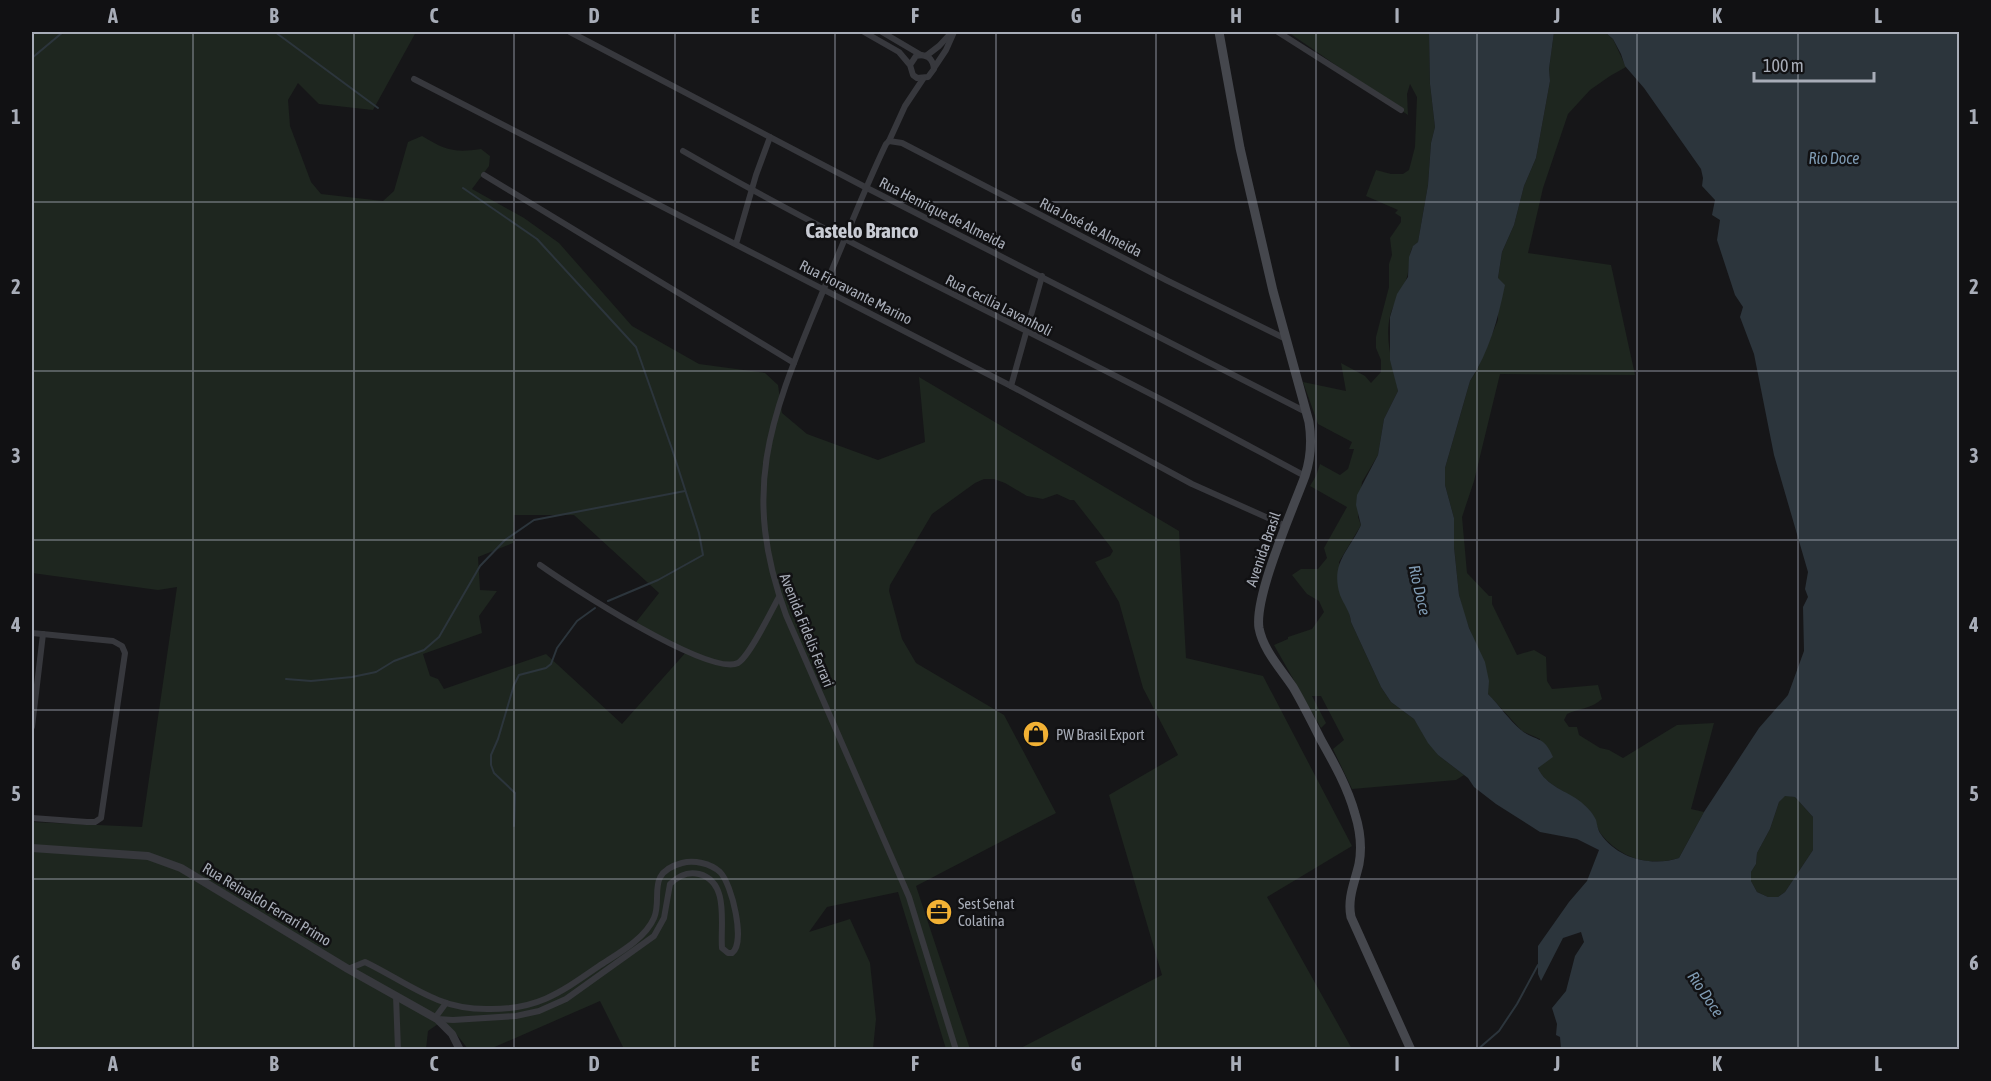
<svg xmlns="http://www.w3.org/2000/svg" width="1991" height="1081" viewBox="0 0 1991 1081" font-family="'Asap Condensed',sans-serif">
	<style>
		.green { fill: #1e261f; fill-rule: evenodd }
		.water { fill: #2c353c; fill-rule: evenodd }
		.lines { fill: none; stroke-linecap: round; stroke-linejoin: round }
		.stream { stroke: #2c353c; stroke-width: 2 }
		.minor { stroke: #37383d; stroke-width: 6 }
		.tertiary { stroke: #37383d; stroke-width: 8 }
		.secondary { stroke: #45474d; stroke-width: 9 }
		.grid { fill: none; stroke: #a8adb8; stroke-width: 1.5; stroke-opacity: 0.55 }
		.labels { text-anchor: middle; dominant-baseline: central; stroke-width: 5; stroke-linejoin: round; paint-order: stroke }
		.street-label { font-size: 15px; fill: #a8adb8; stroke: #111113 }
		.poi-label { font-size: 15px; fill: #a8adb8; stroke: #111113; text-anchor: start }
		.water-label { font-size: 16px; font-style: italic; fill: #7f9bb3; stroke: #111113 }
		.district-label { font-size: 21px; font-weight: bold; fill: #c9ccd4; stroke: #111113 }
		.neatline { fill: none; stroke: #a8adb8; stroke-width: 2 }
		.grid-label { font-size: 20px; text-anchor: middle; font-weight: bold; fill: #a8adb8 }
	</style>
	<rect width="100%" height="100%" fill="#161618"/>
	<g class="green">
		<path d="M32,32H416L373,110L319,104L298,83L288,100L290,126L311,182L321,194L383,201L394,191L408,142L422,136C445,150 454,153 481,149L490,156L489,166L472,189L524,218L559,243L632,326L699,364L765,373L778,385L782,413L807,434L878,460L925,442L919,377L1179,531L1186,658L1263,676L1352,846L1267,897L1352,1049H1019L1162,975L1109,795L1178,755L1143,688L1119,602L1095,562L1110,556L1113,551L1110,546L1074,500H1070L1057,494L1043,499L1027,496L1005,483L994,479H984L975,483L932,514L890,585L889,591L902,639L916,663L1004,715L1056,813L916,886L970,1049H946L898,892L827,907L809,932L850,919L870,963L876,1019L873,1049H624L600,1001L490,1049H468L457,1035L438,1024L428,1031L426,1049H32V822L142,827L177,587L158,590L32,573ZM514,515H574L659,593L633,626L687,651L622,724L546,654L444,689L438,679L430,676L423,654L482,633L479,616L497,591L480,590L478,557L513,543Z"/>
		<path d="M1288,32H1429L1430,84L1435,127L1431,143L1428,185L1418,242C1406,250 1411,265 1407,277C1403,291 1393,303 1390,316C1384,341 1394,367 1398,391L1384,419L1378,455L1362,482L1358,517L1361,525L1339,562L1351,622L1381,687L1391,702L1414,719L1438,755L1464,775L1456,780L1352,789L1333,749L1344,740L1321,696H1312L1326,723L1321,728L1274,645L1288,639V637L1312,629L1324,612L1319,601L1307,594L1292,575L1301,569H1318L1327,558L1324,548L1347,507L1310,486L1316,476L1320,464L1340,475L1348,469L1354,449H1349L1352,442L1318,424L1303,382L1346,391L1341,363L1365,376L1371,383L1381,372V360L1376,348V337L1389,287V264L1392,255L1390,238L1401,222V217L1395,213L1398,210L1366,196L1376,170L1391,174H1403L1409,170L1415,147L1417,97L1410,84L1407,94L1408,115Z"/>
		<path d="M1554,32H1605L1613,39L1626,67L1610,76L1590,90L1568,114L1543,188L1528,253L1611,265L1635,375L1500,374L1474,481L1462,517L1467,573L1489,596H1492V604L1517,655L1534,650L1546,657L1547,681L1552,689L1598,685L1602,699C1591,709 1580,708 1567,714L1564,720L1569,727H1577L1579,735L1600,748L1609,750L1623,758L1677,725L1714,723L1691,809L1704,812L1679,858C1650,867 1621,859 1601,834C1596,827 1596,817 1589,810C1577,796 1540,784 1538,766C1537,757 1539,747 1540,739L1522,731L1488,694L1475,643L1464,615L1459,595L1454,547V518L1445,485V468L1470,381L1477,370L1498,320V278L1502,252L1514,225L1524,186L1536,158L1550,81L1549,69Z"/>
		<path d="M1785,795L1795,797L1813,817V850L1785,892L1778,897H1768L1757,892L1751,881V872L1756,864L1757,853L1770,829L1779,802Z"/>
	</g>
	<path class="water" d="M1429,32H1554L1549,69L1550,81L1536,158L1524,186L1514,225L1502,252L1498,278L1505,285C1498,319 1489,352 1470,381L1445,468V485L1454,518V547L1459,595L1469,628L1485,662L1489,681L1488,694C1499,705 1509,720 1521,730C1536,742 1544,735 1553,757L1538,768C1546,786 1567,791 1581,802C1587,807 1593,813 1596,820C1597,824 1598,830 1600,833C1617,859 1652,867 1679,858L1704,812L1759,728L1788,695L1804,651L1803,607L1808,597L1805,589L1808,572L1774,455L1754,354L1740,317L1743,307L1735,295L1717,240L1720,220L1712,215L1715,200L1702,186L1703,178L1701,169L1644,88L1625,66L1621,54L1613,39L1605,32H1959V1049H1561L1560,1037L1556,1035L1557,1024L1552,1008L1566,991L1575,956L1584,942L1581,932L1563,938L1541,981L1538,974V946L1569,902L1587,881L1599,850L1577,839L1540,832L1496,804L1474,787L1468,778L1438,755L1428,743L1414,719L1391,702L1381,687L1351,622C1350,611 1344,605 1340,595C1330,563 1349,551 1361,525L1356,505L1357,495L1378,455L1384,419L1398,391L1390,360V317L1397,294L1408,277L1409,257L1413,246L1418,242L1428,185L1431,143L1435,127L1430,84ZM1785,796L1795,797L1813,817V850L1785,892L1778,897H1768L1757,892L1751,881V872L1756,864L1757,853L1770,829L1779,802Z"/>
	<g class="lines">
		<g class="stream">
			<path d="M275,32L378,108"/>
			<path d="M32,58L63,32"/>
			<path d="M463,188L537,239L636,347L672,449L699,533L703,555L658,580L608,601"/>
			<path d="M286,679L311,681L352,677L376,672L394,661L424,650L439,637L480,566L505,540L534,520L685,491"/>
			<path d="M514,826L515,793L494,773L491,765V755L498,739L514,685L519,675L546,668L551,664L557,648L577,621L595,608"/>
			<path d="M1477,1050L1499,1031L1517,1004L1538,965"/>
		</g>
		<g class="minor">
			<path d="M570,32L865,187L1306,412"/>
			<path d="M864,32L899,52L910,65L913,75L917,78L928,77L934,69C933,58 926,53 916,56L910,65"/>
			<path d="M882,32L921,55"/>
			<path d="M1278,32L1401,110"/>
			<path d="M926,56L939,46L952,32"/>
			<path d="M934,68L946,50L954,32"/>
			<path d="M414,79L1011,386L1192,484L1286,526"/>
			<path d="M889,141L905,106L923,79"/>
			<path d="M683,151C841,242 1007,319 1168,403C1214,427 1260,452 1305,476"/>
			<path d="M484,175L794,363"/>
			<path d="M736,244L756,175L770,137"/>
			<path d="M1011,386L1042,276"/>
			<path d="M540,565C568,585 709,677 738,663C750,656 771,611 779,597"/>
			<path d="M32,633L113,641L122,646L125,653L101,818L95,822H87L32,818"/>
			<path d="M32,727L43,634"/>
			<path d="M348,969L365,962C390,974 413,990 438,1000C455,1007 470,1009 487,1009C537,1010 560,993 599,966C617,954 645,939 654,918C663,897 645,873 682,863C694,860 710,863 720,872C732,884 746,943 732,953H728L722,948C720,925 730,882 699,874C687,871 678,876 670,884L664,918L654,936L566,999L539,1011L516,1016L453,1020L437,1019"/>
			<path d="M396,996L398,1050"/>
			<path d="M435,1018L446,1003"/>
			<path d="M956,1050L909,897L786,615C738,485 774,411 823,291C844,242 863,192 886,144L889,141L902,143L1166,280L1286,339"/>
		</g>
		<path class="tertiary" d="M32,848L148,856L181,868L348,969L437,1019L452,1034L460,1050"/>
		<path class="secondary" d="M1219,32L1240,148L1273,291L1309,422C1312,441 1311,458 1305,476C1293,509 1254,596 1259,628C1263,650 1281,669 1293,687C1303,704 1312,722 1321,740C1334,763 1348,788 1355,814C1360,830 1362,848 1359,864C1355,882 1347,898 1351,917L1411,1050"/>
	</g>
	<path class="grid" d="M193,32V1050M354,32V1050M514,32V1050M675,32V1050M835,32V1050M996,32V1050M1156,32V1050M1316,32V1050M1477,32V1050M1637,32V1050M1798,32V1050M32,202H1960M32,371H1960M32,540H1960M32,710H1960M32,879H1960"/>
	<defs>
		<symbol id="shop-disc" viewBox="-11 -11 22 22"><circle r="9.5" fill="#f2b134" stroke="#111113"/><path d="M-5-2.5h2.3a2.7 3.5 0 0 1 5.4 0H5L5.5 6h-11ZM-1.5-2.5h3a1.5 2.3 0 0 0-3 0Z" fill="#111"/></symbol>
		<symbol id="office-disc" viewBox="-11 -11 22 22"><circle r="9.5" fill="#f2b134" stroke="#111113"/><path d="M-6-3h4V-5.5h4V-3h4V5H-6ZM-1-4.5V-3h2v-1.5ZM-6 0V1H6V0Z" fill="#111"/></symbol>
	</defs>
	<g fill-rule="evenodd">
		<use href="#shop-disc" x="1021" y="719" width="30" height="30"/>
		<use href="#office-disc" x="924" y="897" width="30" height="30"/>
	</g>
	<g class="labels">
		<g class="street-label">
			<text transform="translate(943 213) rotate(27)">Rua Henrique de Almeida</text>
			<text transform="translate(1091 227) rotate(27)">Rua José de Almeida</text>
			<text transform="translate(856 292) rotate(27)">Rua Fioravante Marino</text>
			<text transform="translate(999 305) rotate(27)">Rua Cecilia Lavanholi</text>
			<text transform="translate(1263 549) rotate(-71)">Avenida Brasil</text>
			<text transform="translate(807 630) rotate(68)">Avenida Fidelis Ferrari</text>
			<text transform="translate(267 904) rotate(31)">Rua Reinaldo Ferrari Primo</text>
		</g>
		<g class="poi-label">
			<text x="1056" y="734">PW Brasil Export</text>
			<text x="958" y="903">Sest Senat<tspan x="958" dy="17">Colatina</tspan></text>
		</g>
		<g class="water-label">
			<text x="1834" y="158">Rio Doce</text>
			<text transform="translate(1420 590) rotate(77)">Rio Doce</text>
			<text transform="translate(1706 994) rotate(56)">Rio Doce</text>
		</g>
		<g class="district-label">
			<text x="862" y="230">Castelo Branco</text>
		</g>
	</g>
	<rect width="1991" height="1081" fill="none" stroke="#111113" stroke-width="66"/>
	<path d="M1754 72v9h120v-9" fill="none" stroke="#a8adb8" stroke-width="3"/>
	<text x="1763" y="72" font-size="18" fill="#a8adb8" stroke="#111113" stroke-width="4.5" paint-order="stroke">100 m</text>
	<rect x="33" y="33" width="1925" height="1015" class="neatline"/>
	<g class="grid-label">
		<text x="113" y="23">A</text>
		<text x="274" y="23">B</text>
		<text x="434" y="23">C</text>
		<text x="594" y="23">D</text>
		<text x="755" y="23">E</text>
		<text x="915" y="23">F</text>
		<text x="1076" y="23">G</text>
		<text x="1236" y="23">H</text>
		<text x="1397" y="23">I</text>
		<text x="1557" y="23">J</text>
		<text x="1717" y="23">K</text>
		<text x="1878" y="23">L</text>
		<text x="16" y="124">1</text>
		<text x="1974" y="124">1</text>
		<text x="16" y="294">2</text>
		<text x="1974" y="294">2</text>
		<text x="16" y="463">3</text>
		<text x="1974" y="463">3</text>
		<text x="16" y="632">4</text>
		<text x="1974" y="632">4</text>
		<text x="16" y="801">5</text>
		<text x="1974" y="801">5</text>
		<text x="16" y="970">6</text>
		<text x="1974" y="970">6</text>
		<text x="113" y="1071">A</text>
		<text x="274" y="1071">B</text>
		<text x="434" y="1071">C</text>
		<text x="594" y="1071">D</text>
		<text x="755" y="1071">E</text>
		<text x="915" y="1071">F</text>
		<text x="1076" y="1071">G</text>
		<text x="1236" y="1071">H</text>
		<text x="1397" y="1071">I</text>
		<text x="1557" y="1071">J</text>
		<text x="1717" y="1071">K</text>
		<text x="1878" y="1071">L</text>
	</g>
</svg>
